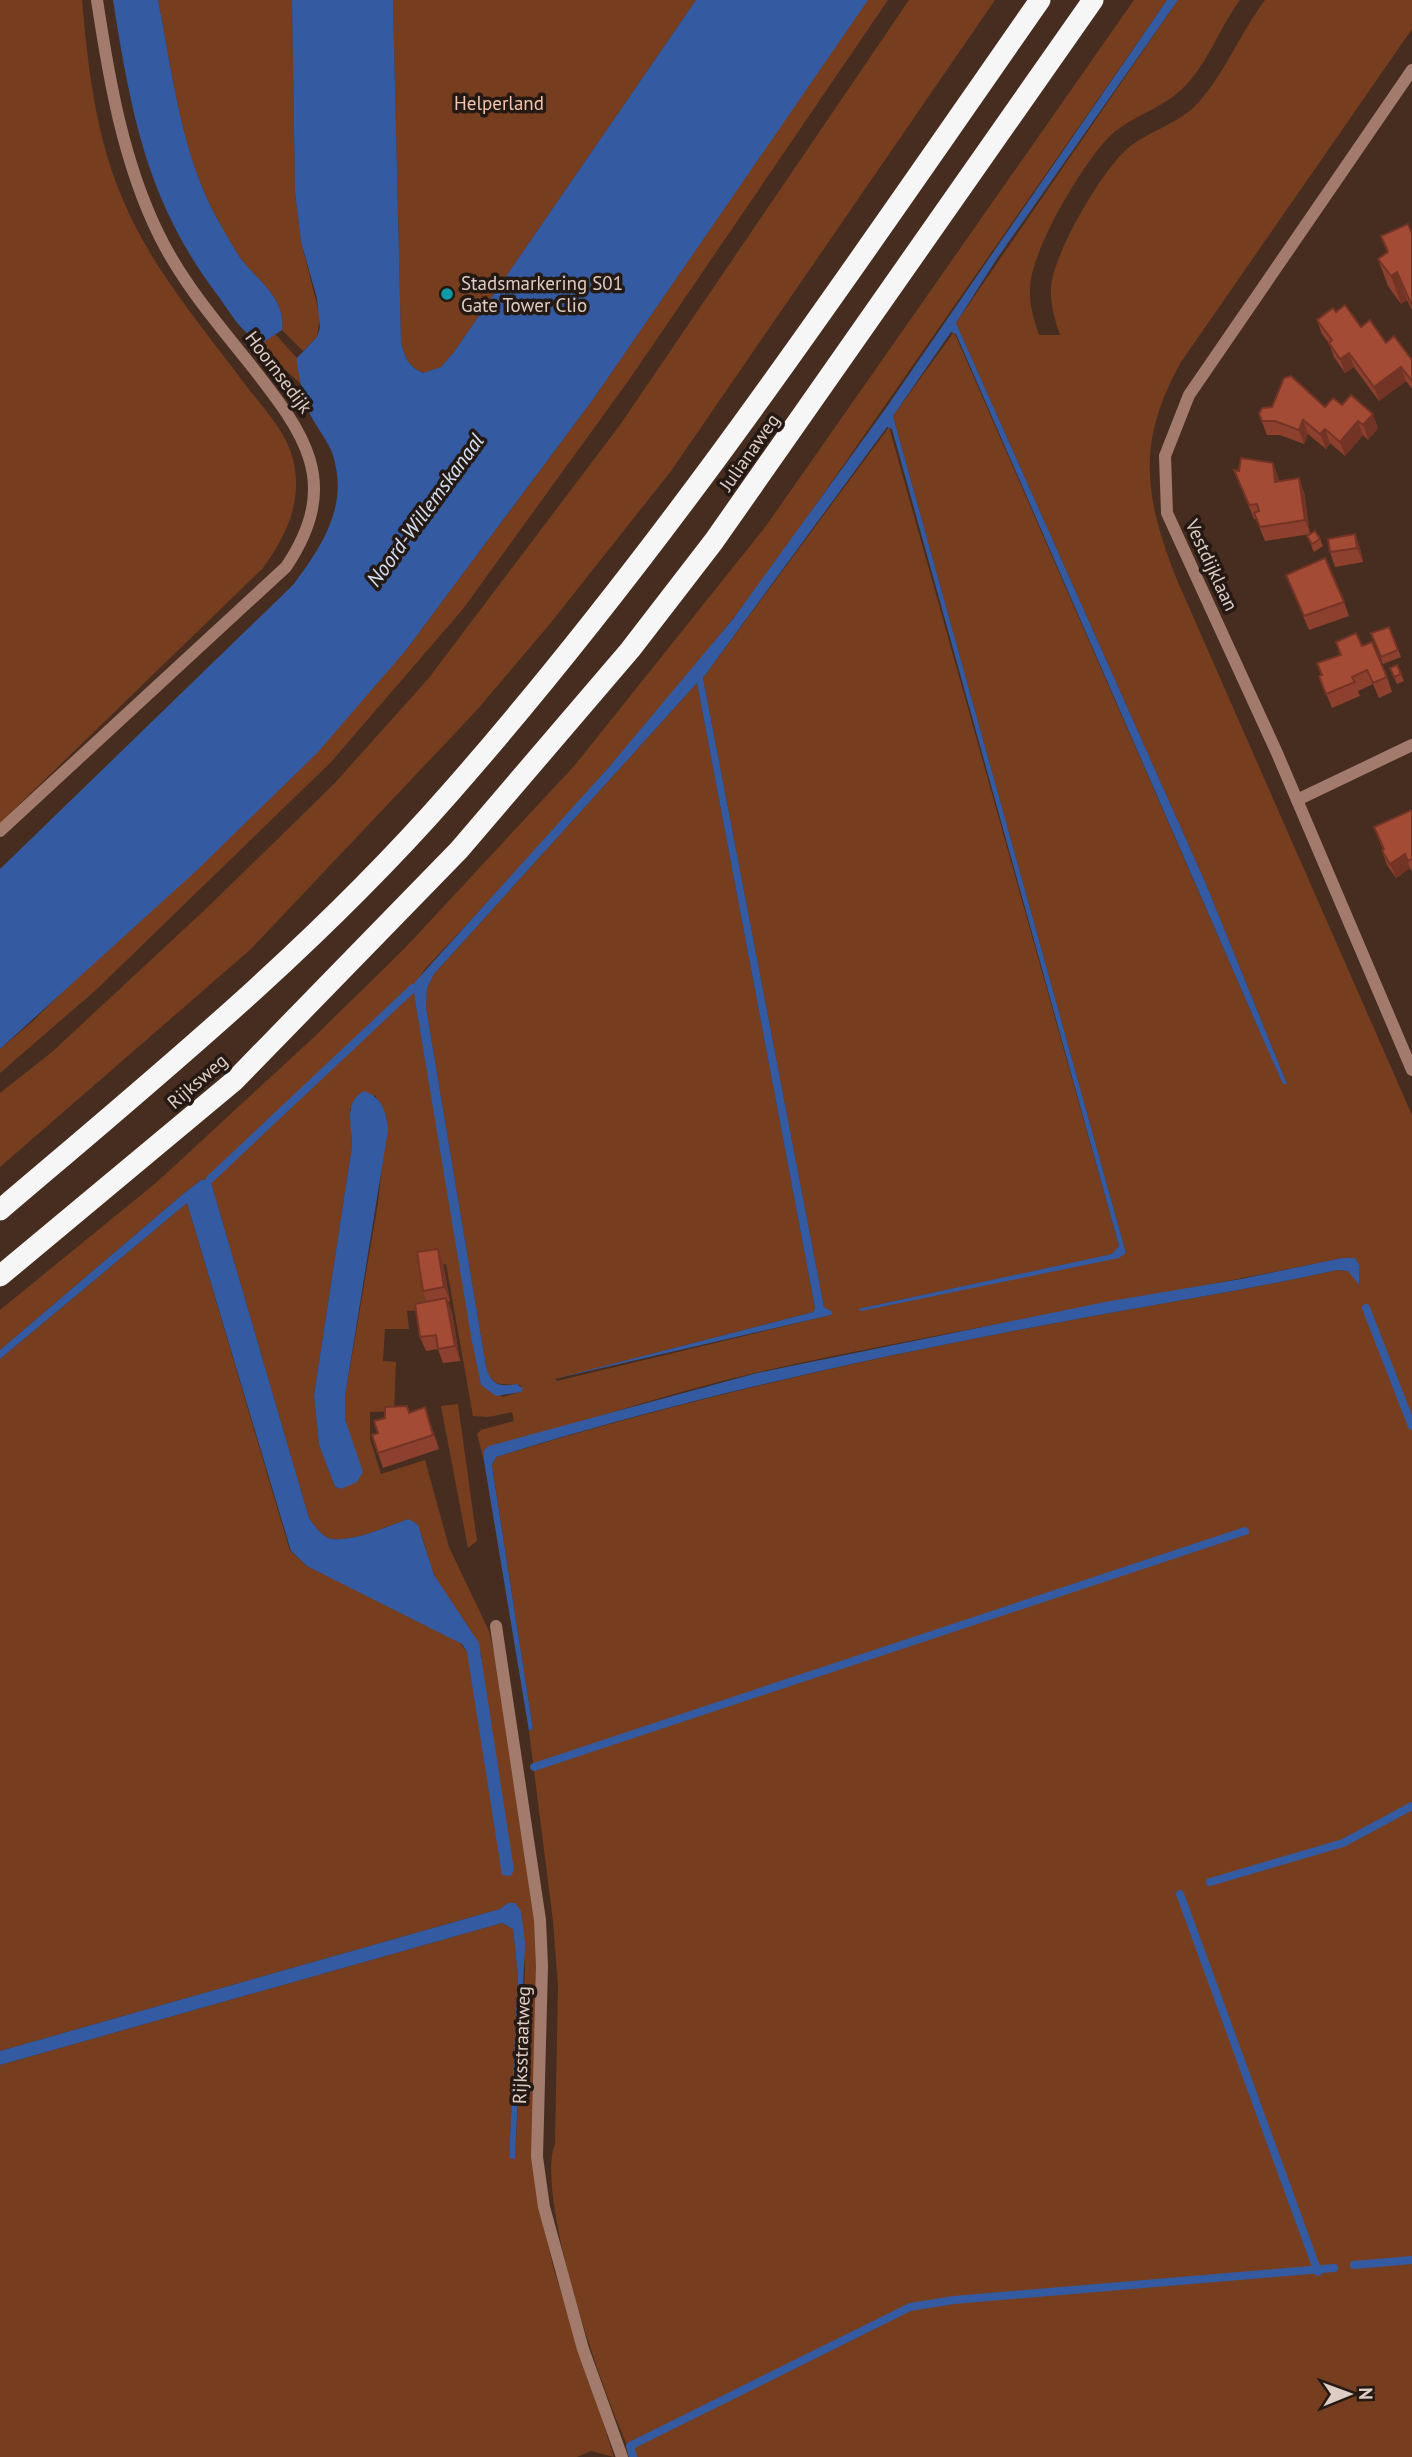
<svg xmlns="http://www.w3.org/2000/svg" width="1412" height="2457" viewBox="0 0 1412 2457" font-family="'PT Sans',sans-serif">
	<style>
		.green { fill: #763e1f; fill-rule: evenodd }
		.water { fill: #345ba1 }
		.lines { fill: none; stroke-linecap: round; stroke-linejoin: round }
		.stream { stroke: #345ba1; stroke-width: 8 }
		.minor { stroke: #a37b6c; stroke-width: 12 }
		.highway { stroke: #f6f6f6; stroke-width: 21 }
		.wall { fill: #8d402e }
		.shaded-wall { fill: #733426 }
		.building { fill: #a44b36; stroke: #733426; stroke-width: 2 }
		.culture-dot { fill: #0f9aa8; stroke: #251913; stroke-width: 2.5 }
		.labels { text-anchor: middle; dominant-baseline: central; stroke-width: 7; stroke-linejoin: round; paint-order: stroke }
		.park-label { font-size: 19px; fill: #f4c6af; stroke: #251913 }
		.poi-label { font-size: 19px; fill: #decdc5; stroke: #251913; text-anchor: start }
		.street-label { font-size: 19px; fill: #decdc5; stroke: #251913 }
		.water-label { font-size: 21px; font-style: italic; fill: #d5e1f5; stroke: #251913 }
	</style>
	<rect width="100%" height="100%" fill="#472d20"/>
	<g class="green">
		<path d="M0,0H82C88,68 96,139 124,202C152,269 202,326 244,383C261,406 286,431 293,459C303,500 287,535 263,568L0,823Z"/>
		<path d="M158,0H292L295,192L301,242L320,316L317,337L303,351L282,330C286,298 259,282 241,259C233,247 226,234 219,222C181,155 173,75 158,0Z"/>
		<path d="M393,0H696L454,352L441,367L423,373C408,366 405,358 401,342Z"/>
		<path d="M867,0H888L631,377L463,609L331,762L97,989L0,1073V1049L33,1021L406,650L594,398Z"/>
		<path d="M909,0H995L671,471L549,625L476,711L251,949L0,1167V1093L52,1052L210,905L333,785L428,679L620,425Z"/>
		<path d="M1134,0H1167L769,572C663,712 544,842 424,970L413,988L481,1385L503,1397L520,1392L521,1385C502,1383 492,1389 486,1366L426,1007L427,988L434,974L697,683L815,1308L813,1312L555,1379L557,1381L831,1315V1311L824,1307L703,678L889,427L1119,1246L1113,1254L858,1309L1126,1253L893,416L954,332L1259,1030L1287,1084L1206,884L956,323L1178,0H1240C1219,28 1207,66 1182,89C1161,109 1132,116 1111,135C1083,162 1031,250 1030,288C1029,305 1034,320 1039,335H1060C1055,320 1050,304 1051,288C1052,256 1102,170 1127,149C1148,131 1179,124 1198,103C1225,73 1241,32 1265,0H1412V29L1181,362C1136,443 1144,496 1177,580L1412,1115V2457H633C605,2403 534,2196 555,2144L558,1986L553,1921L529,1731L533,1729L492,1465L496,1457C691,1397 891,1353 1093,1316C1175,1301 1256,1288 1337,1270L1348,1271L1360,1283L1342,1258C1148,1299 953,1329 759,1372C667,1393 575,1425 484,1451V1461L477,1434L481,1430L514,1421L512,1412L489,1417L473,1416L446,1264L425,1268L427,1310L407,1311L409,1329H385L383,1361L396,1362L394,1411L370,1412V1439L381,1474L425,1460L449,1547L489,1631L495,1656L536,1927L540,2211L554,2270L614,2457L591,2451L577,2457H0V2065L502,1923L513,1929L518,1975L509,2158L515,2159L525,1969L521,1911L508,1903L500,1909L0,2051V1359L187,1203L290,1551L307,1566L457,1639L467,1652L482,1658C475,1624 446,1604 433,1572C426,1555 425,1530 409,1519C386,1526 357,1541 333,1539C322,1538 315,1526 309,1518L210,1179L201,1180L183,1194L0,1350V1310L157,1182L314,1037L405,948L575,765L766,526ZM375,1095L387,1119L378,1203L345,1396V1418L349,1435L341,1489L335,1487L319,1445L314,1395L352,1146L350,1108Z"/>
		<path d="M275,334L297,358L301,384L249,337L262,343Z"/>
		<path d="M458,1404L477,1541L468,1548L441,1406Z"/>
	</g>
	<g class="water">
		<path d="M113,0H158C173,75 181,155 219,222C226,234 233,247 241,259C259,282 286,298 282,330L262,343C242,334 231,314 219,297C147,203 131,113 113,0Z"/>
		<path d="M292,0H393L401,342C405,358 408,366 423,373L441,367L454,352L696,0H868L594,398L406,650L318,752L196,871L0,1049V869L293,585C323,545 351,503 331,450C325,437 315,425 309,412C303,397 300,380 297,364V358L317,337L320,328L317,298L301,242L295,192Z"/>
		<path d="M1167,0H1178L996,260L956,323L1206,884L1287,1084H1283L1259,1030L956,334L951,332L893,416L1126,1253L1119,1258L861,1311L858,1309L1112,1254L1119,1246L892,429L887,427L703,678L824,1307L833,1312L831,1315L554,1379L813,1312L815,1308L697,683L434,974L427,988L426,1007L486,1366C491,1385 499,1387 517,1384L523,1389L521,1392L496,1396L481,1385L471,1336L413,988L415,982L609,767L733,619L886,408Z"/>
		<path d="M364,1091C382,1097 387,1113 388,1130L345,1396V1419L363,1472L357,1482L341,1489L335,1487L319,1445L314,1395L352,1146C352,1126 343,1102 364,1091Z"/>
		<path d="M210,1179L309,1518C315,1526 322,1538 333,1539C357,1541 387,1526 409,1519L418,1525L434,1575L479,1643L514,1870L511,1876L502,1875L467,1652L462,1644L307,1566L291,1551L187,1203L0,1359V1350L183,1194L201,1180Z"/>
		<path d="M1342,1258H1355L1359,1265V1285L1348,1271L1337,1270C1256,1288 1175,1301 1093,1316C892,1353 691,1396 496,1457L492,1465L494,1479L533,1729L529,1731L484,1461V1451L489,1446L757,1373L1105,1302L1241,1279Z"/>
		<path d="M508,1903H515L521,1911L525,1943L515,2159L509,2158L518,1975L513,1929L502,1923L0,2065V2051L500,1909Z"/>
	</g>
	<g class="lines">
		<g class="stream">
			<path d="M210,1179L413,988"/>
			<path d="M1366,1308L1412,1426"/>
			<path d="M534,1767L1245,1531"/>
			<path d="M1210,1882L1343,1843L1412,1806"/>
			<path d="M1180,1894L1318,2272"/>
			<path d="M1354,2265L1412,2260"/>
			<path d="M633,2457L630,2446L910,2307L954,2300L1334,2268"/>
		</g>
		<g class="minor">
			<path d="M1412,70L1189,395L1165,456L1167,513L1277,753L1412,1070"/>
			<path d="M1297,800L1412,745"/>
			<path d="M0,831L286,567C343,482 304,433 250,364C217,323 182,282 159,235C123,162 109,79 97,0"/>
			<path d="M496,1626L540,1920L542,1966L537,2157L544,2207L583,2349L622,2457"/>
		</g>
		<g class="highway">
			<path d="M0,1210C155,1078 314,948 449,794C667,546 851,271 1040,0"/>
			<path d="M0,1276L234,1081L459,850L630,650L714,541L1093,0"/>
		</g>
	</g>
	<g class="wall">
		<path d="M1412,234V310L1407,300L1401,304L1388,286L1378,259L1387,252L1381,236Z"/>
		<path d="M1336,312L1412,360V389L1406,381L1379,401L1354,367L1345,373L1334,357L1329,343L1322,334L1317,320Z"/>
		<path d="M1342,405L1378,428L1368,440L1363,435L1345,456L1330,443L1326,449L1308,434L1304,444L1280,435H1267L1259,414L1272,407Z"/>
		<path d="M1273,463L1279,481L1304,492L1310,534L1320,539L1323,546L1314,552L1307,536L1310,534L1265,541L1256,519H1254L1234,470L1239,471Z"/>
		<path d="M1355,534L1360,548L1363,562L1335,567L1330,552Z"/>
		<path d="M1286,575L1344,602L1349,616L1309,630Z"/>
		<path d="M1389,627L1401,657L1383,664L1371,633Z"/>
		<path d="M1336,642L1362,646L1387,677L1392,692L1379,698L1373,684L1358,691L1360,696L1332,708L1319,676L1321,675L1317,663L1340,656Z"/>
		<path d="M1397,665L1404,681L1397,684L1390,668Z"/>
		<path d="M1412,810V872L1410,868L1396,878L1387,865L1382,851L1383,850L1374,827Z"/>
		<path d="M438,1249L443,1263L450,1301L448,1302L452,1312L460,1361L443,1363L438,1349L426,1351L420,1337L427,1302L423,1291Z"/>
		<path d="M407,1406L410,1412L430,1422L439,1449L383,1468L372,1435L378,1433L385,1418Z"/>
	</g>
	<g class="shaded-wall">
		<path d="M1397,272L1407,300L1401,304L1391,276Z"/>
		<path d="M1349,353L1354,367L1345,373L1340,359Z"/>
		<path d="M1401,367L1406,381L1379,401L1374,387Z"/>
		<path d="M1373,414L1378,428L1368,440L1363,425Z"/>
		<path d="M1303,420L1308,434L1304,444L1299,430Z"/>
		<path d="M1358,421L1363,435L1345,456L1340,442Z"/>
		<path d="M1325,429L1330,443L1326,449L1320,434Z"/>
		<path d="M1273,463L1278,478L1281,496L1275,482Z"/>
		<path d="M1299,478L1304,492L1310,534L1305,520Z"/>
		<path d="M1355,534L1360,548L1363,562L1357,548Z"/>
		<path d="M1405,854L1410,868L1396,878L1390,864Z"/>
		<path d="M438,1249L443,1263L450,1301L444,1287Z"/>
		<path d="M446,1298L452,1312L460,1361L455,1346Z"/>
	</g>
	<g class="building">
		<path d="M1408,224L1412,234V306L1397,272L1391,276L1378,259L1388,252L1381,236Z"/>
		<path d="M1345,305L1361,327L1370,320L1386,343L1394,336L1412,360V381L1401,367L1374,387L1349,353L1340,359L1329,343L1332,340L1317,320L1333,308L1336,312Z"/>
		<path d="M1291,376L1325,407L1333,398L1342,405L1351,395L1373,414L1363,425L1358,421L1340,442L1325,429L1320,434L1303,420L1299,430L1275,421H1262L1259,414L1262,408L1272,407L1284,378Z"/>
		<path d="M1241,458L1273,463L1275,482L1299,478L1305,520L1260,527L1254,513L1259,511L1257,504L1249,505L1234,470L1239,471Z"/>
		<path d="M1315,531L1320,539L1312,544L1307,536Z"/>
		<path d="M1355,534L1357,548L1330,552L1328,539Z"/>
		<path d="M1325,558L1344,602L1304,616L1286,575Z"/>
		<path d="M1389,627L1398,650L1381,657L1371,633Z"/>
		<path d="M1356,633L1362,646L1372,642L1387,677L1373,683L1367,670L1352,677L1355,682L1326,694L1319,676L1322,675L1317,663L1341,655L1336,642Z"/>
		<path d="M1397,665L1401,674L1394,677L1390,668Z"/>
		<path d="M1412,810V859L1408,861L1405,854L1390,864L1382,851L1384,849L1374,827Z"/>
		<path d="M438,1249L444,1287L423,1291L417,1252Z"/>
		<path d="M446,1298L455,1346L438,1349L436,1335L420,1337L415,1304Z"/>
		<path d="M407,1406L409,1413L425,1407L433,1435L378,1453L372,1435L378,1433L374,1421L385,1418V1407Z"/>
	</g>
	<circle class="culture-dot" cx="447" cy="294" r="7"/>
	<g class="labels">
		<g class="park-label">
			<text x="499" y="103">Helperland</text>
		</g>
		<g class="poi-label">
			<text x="461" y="283">Stadsmarkering S01<tspan x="461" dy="22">Gate Tower Clio</tspan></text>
		</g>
		<g class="street-label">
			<text transform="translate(279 372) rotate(53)">Hoornsedijk</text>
			<text transform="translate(749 452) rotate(-55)">Julianaweg</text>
			<text transform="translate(1212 565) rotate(65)">Vestdijklaan</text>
			<text transform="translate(197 1081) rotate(-41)">Rijksweg</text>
			<text transform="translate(521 2045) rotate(-88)">Rijksstraatweg</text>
		</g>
		<g class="water-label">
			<text transform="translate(425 510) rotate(-54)">Noord-Willemskanaal</text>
		</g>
	</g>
	<g transform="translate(1349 2394) rotate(89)" stroke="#251913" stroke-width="5" paint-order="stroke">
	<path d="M0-5L12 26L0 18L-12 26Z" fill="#decdc5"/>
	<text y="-10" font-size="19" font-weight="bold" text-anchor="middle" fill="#decdc5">N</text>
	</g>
</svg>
